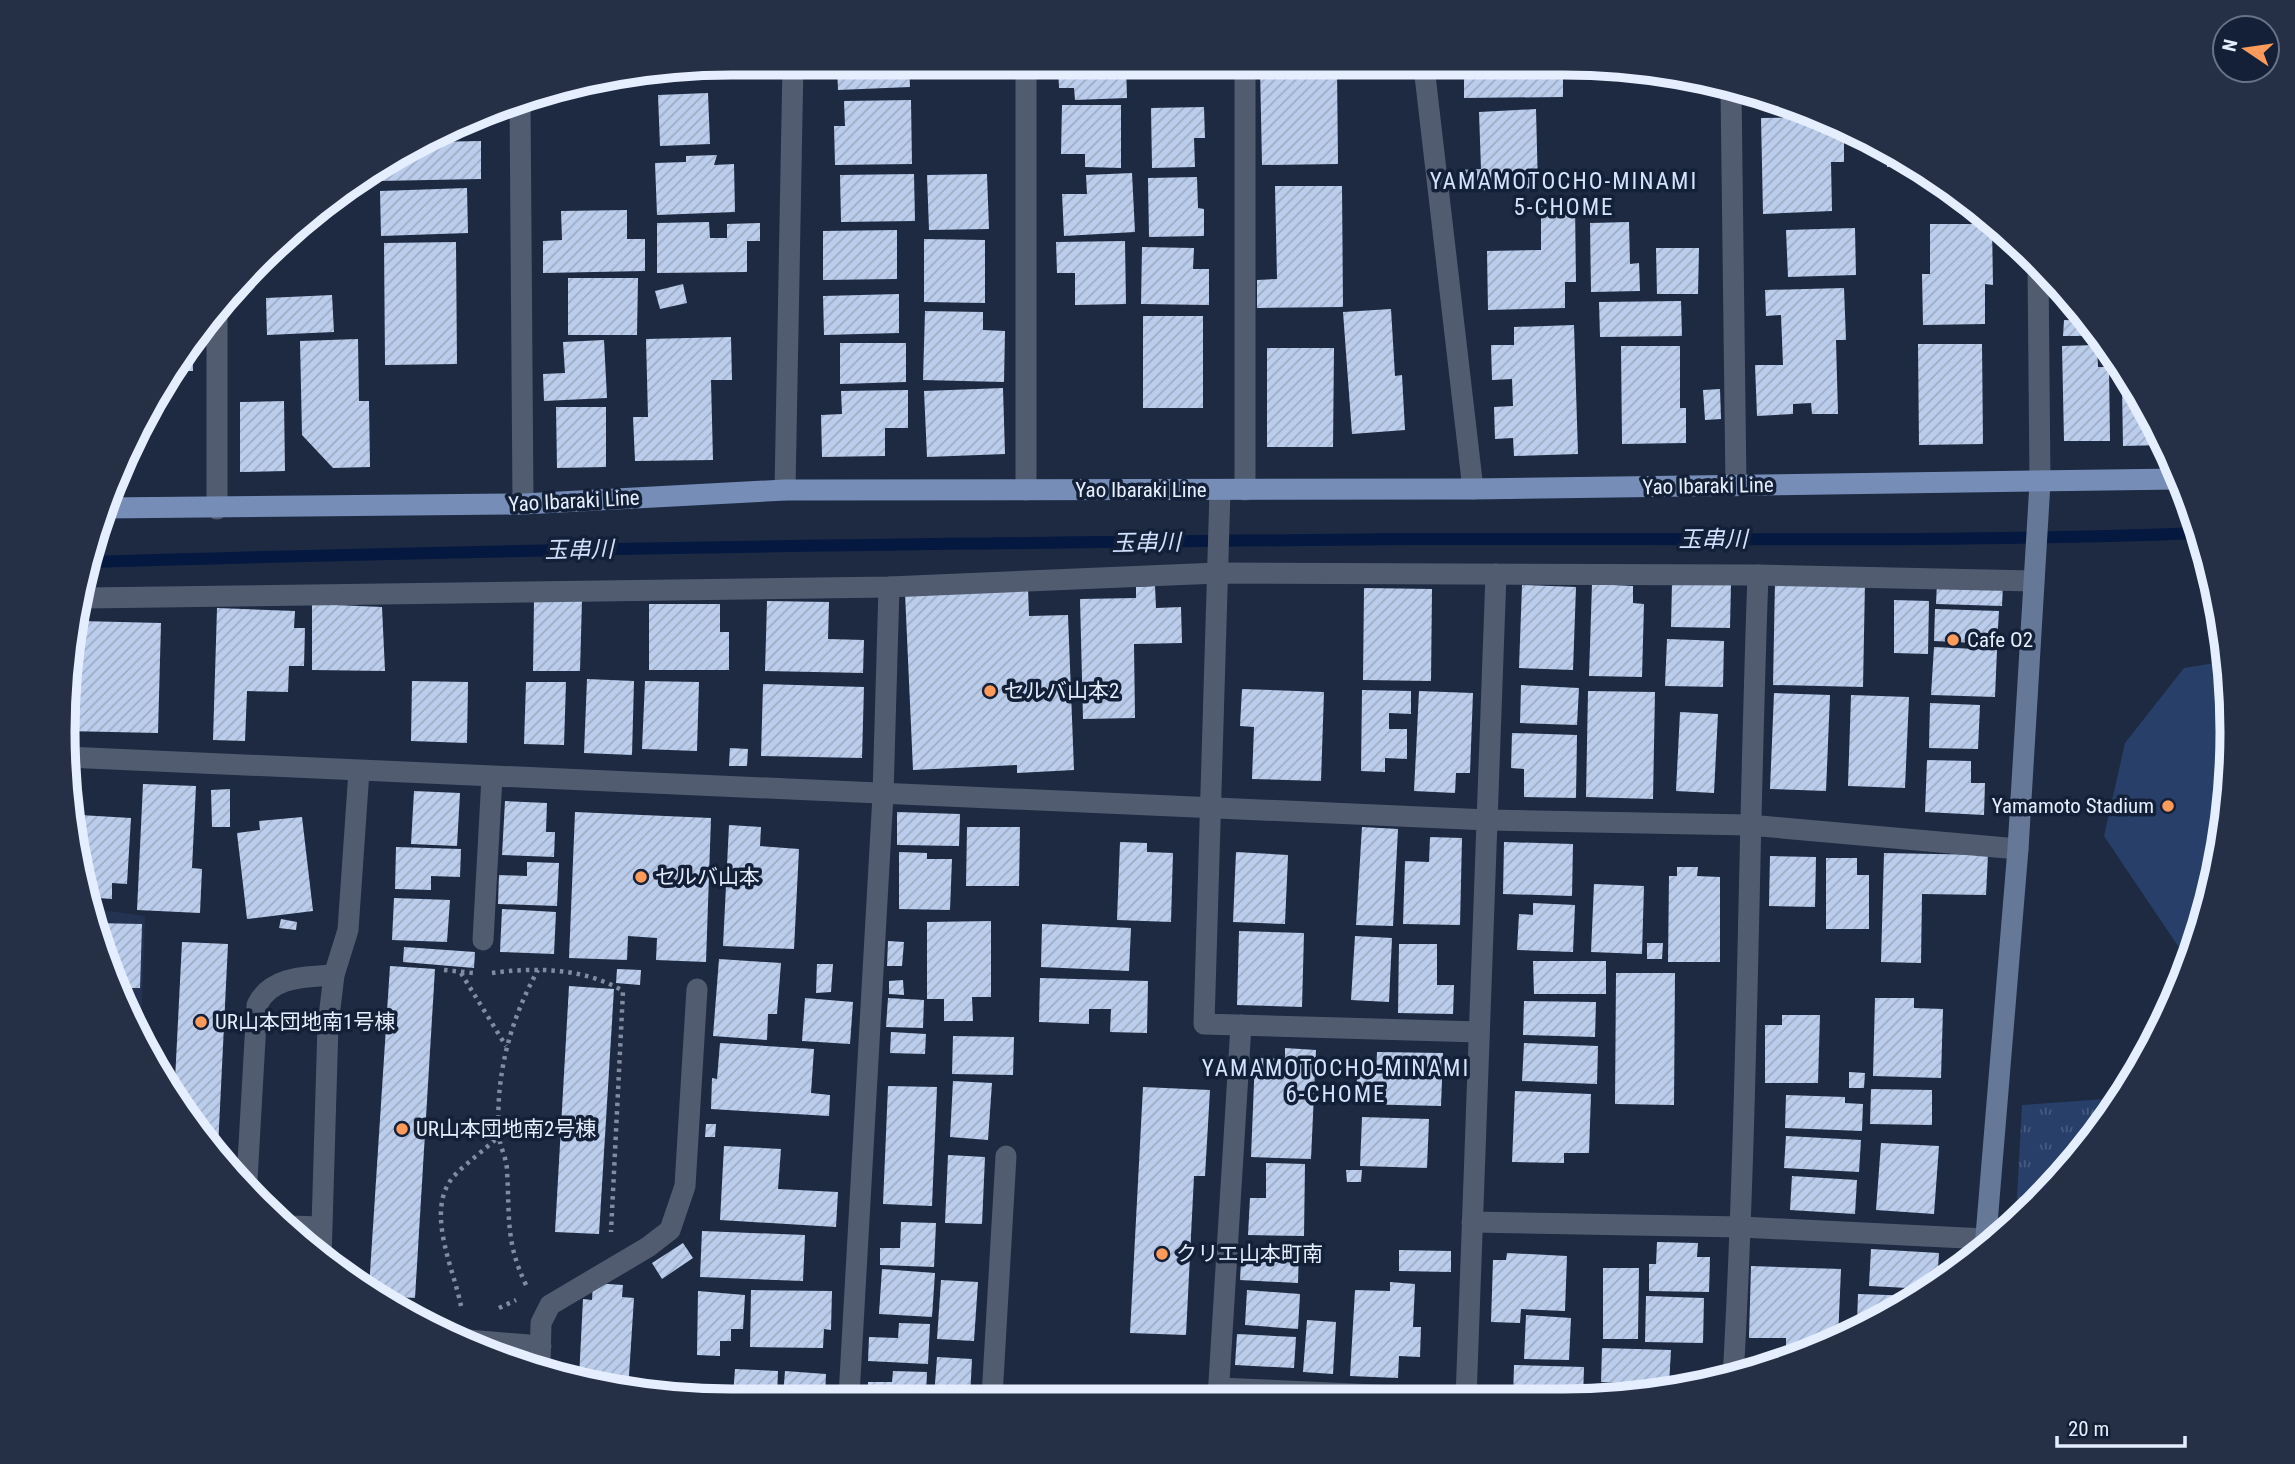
<svg xmlns="http://www.w3.org/2000/svg" width="2295" height="1464" viewBox="0 0 2295 1464" font-family="'Roboto Condensed','Noto Sans JP',sans-serif">
	<style>
		.built { fill: #233351 }
		.grass { fill: url(#grass-tufts) }
		.pitch { fill: #283f6a }
		.lines { fill: none; stroke-linecap: round; stroke-linejoin: round }
		.stream { stroke: #051840; stroke-width: 12 }
		.building { fill: url(#building-hatch) }
		.path { stroke: #818ca1; stroke-width: 4.5; stroke-dasharray: 3.5 5; stroke-linecap: butt }
		.lane { stroke: #515c71; stroke-width: 21 }
		.street { stroke: #515c71; stroke-width: 21 }
		.secondary { stroke: #667898; stroke-width: 21 }
		.primary { stroke: #768db7; stroke-width: 21 }
		.poi-dot { fill: #ff9b5a; stroke: #142037; stroke-width: 2.5 }
		.labels { text-anchor: middle; dominant-baseline: central; stroke-width: 7; stroke-linejoin: round; paint-order: stroke }
		.street-label { font-size: 21px; fill: #e5eeff; stroke: #142037 }
		.poi-label { font-size: 21px; fill: #e5eeff; stroke: #142037; text-anchor: start }
		.neighbourhood-label { font-size: 23px; letter-spacing: 2px; fill: #d4e3fd; stroke: #142037 }
		.water-label { font-size: 23px; font-style: italic; fill: #d0e0fe; stroke: #142037 }
		.rim { fill: none; stroke: #e5eeff; stroke-width: 9 }
	</style>
	<defs>
		<pattern id="grass-tufts" width="24" height="20" patternUnits="userSpaceOnUse" patternTransform="scale(1.75)"><rect width="24" height="20" fill="#283f6a"/><path d="M3 7l-1-3M5 7V3M7 7l1-3M15 17l-1-3M17 17v-4M19 17l1-3" fill="none" stroke="#475b80"/></pattern>
		<pattern id="building-hatch" width="6" height="6" patternUnits="userSpaceOnUse" patternTransform="scale(1.75)"><rect width="6" height="6" fill="#bbcdec"/><path d="M-1 1l2-2M0 6l6-6M5 7l2-2" fill="none" stroke="#9eacc4"/></pattern>
	</defs>
	<rect width="100%" height="100%" fill="#1d2a42"/>
	<path class="built" d="M87,908L145,916L141,1026Z"/>
	<path class="grass" d="M2120,1098L2094,1140L2016,1217L2022,1105Z"/>
	<path class="pitch" d="M2227,661L2231,776L2209,906L2188,961L2104,836L2125,743L2184,668Z"/>
	<g class="lines">
		<path class="stream" d="M91,562C532,548 974,543 1416,539C1677,538 1939,543 2200,533"/>
	</g>
	<g class="building">
		<path d="M837,64H909L910,87L838,90Z"/>
		<path d="M1058,65H1126L1127,98L1075,100L1074,88H1059Z"/>
		<rect x="1148" y="66" width="57" height="4"/>
		<path d="M1260,66L1337,67L1338,164L1262,165Z"/>
		<path d="M1464,68H1563V97L1464,98Z"/>
		<path d="M708,93L710,144L660,146L658,95Z"/>
		<path d="M911,100L912,164L835,165L834,126H845L844,101Z"/>
		<path d="M1062,105H1121V168L1085,167V154H1061Z"/>
		<path d="M1204,107L1205,138H1194L1195,167L1152,168L1151,108Z"/>
		<path d="M1536,109L1538,188L1460,191L1459,170L1481,169L1479,112Z"/>
		<path d="M1824,117L1830,120L1831,132L1844,131V162H1831L1832,211L1763,214L1761,118Z"/>
		<path d="M471,121V134H445Z"/>
		<path d="M481,141V179L377,181L376,168L429,142Z"/>
		<path d="M1887,153L1907,165V167H1887Z"/>
		<path d="M717,155L714,165L734,164L735,212L657,215L655,163L686,162V156Z"/>
		<path d="M1132,173L1135,232L1064,236L1062,194H1087L1086,175Z"/>
		<path d="M914,174L915,221L841,222L840,175Z"/>
		<path d="M987,174L989,229L929,230L927,175Z"/>
		<path d="M1197,177L1198,208L1204,209V236L1149,237L1148,178Z"/>
		<path d="M1275,186H1342L1343,307L1257,308V280L1277,279Z"/>
		<path d="M467,188L468,233L381,236L380,191Z"/>
		<path d="M1541,204H1575L1576,282H1565V308L1488,310L1487,251L1541,250Z"/>
		<path d="M627,210V239H645V271L543,273V241L562,240L561,211Z"/>
		<path d="M709,222L710,238H727V224L760,223V241H747V272L657,273V223Z"/>
		<path d="M1629,222L1630,264L1639,263L1640,291L1591,292L1590,223Z"/>
		<path d="M1930,224H1992L1993,285L1985,284V324L1923,325L1922,274H1930Z"/>
		<path d="M1855,228L1856,275L1788,277L1786,230Z"/>
		<path d="M897,230V279L823,280V231Z"/>
		<path d="M924,239L985,240V303L924,302Z"/>
		<path d="M1125,241L1126,304L1075,305V273H1057L1056,242Z"/>
		<path d="M456,242L457,364L385,365L384,243Z"/>
		<path d="M1142,247L1194,248L1193,269H1209V305L1141,304Z"/>
		<path d="M1656,248H1699L1698,294H1657Z"/>
		<path d="M568,278H638L637,335H568Z"/>
		<path d="M683,284L687,303L660,309L655,291Z"/>
		<path d="M1844,288L1846,340H1836L1838,414H1812L1811,403L1793,404V414L1757,416L1755,365H1783L1781,315L1766,316L1765,290Z"/>
		<path d="M899,294V333L824,335L823,296Z"/>
		<path d="M332,295L334,332L267,335L266,298Z"/>
		<path d="M1681,301L1682,336L1600,337L1599,302Z"/>
		<path d="M1391,309L1395,376L1402,375L1405,430L1352,434L1343,312Z"/>
		<path d="M925,311L983,312V330L1005,331L1004,382L923,380Z"/>
		<rect x="1143" y="316" width="60" height="92"/>
		<path d="M2064,320L2088,321V336H2063Z"/>
		<path d="M1574,325L1578,454L1514,456L1513,438L1495,439L1494,407L1513,406L1512,379L1492,380L1491,345H1514V327Z"/>
		<path d="M731,337L732,380H711L713,460L635,461L633,417H648L646,339Z"/>
		<path d="M358,339L359,401H369L370,467L333,468L302,435L300,341Z"/>
		<path d="M604,340L607,398L544,401L543,374L565,373L563,342Z"/>
		<path d="M192,342L193,371H176Z"/>
		<path d="M840,343H906V382L840,384Z"/>
		<path d="M1918,344H1982L1983,444L1919,445Z"/>
		<path d="M2097,345L2098,367H2109L2110,441H2064L2062,346Z"/>
		<path d="M1621,346H1680V408H1686V443L1622,444Z"/>
		<path d="M1267,348H1334L1333,447H1267Z"/>
		<path d="M1003,388L1005,454L927,457L924,391Z"/>
		<path d="M2122,388H2135L2164,445L2123,446Z"/>
		<path d="M1720,389L1721,419L1705,420L1703,390Z"/>
		<path d="M908,390V428H885V456L822,457L821,415L842,414L841,391Z"/>
		<path d="M284,401L285,471L240,472V402Z"/>
		<path d="M556,407H606V467L557,468Z"/>
		<path d="M1775,580L1865,582L1863,687L1773,685Z"/>
		<path d="M1672,582L1731,583L1730,628L1671,627Z"/>
		<path d="M1937,583L2003,584L2002,606L1936,604Z"/>
		<path d="M1592,584L1633,586V603L1644,604L1642,677L1589,676Z"/>
		<path d="M1522,585L1576,587L1573,670L1519,668Z"/>
		<path d="M1155,586L1156,608L1181,607L1182,643L1134,644L1135,718L1083,719L1080,599L1136,598V587Z"/>
		<path d="M1028,588L1029,616L1068,615L1074,770L1017,773V765L913,770L905,593Z"/>
		<path d="M1364,588L1432,589L1431,681L1363,680Z"/>
		<path d="M534,600H582L580,671H533Z"/>
		<path d="M1894,600L1929,601L1928,654L1894,653Z"/>
		<path d="M767,601L829,602L828,639L864,640L863,673L765,671Z"/>
		<path d="M312,604L382,607L385,671L312,670Z"/>
		<path d="M649,604H720V632H729V670H649Z"/>
		<path d="M217,608L295,611L294,628H305L304,666H289L288,692L247,691L245,741L213,740Z"/>
		<path d="M1935,609L1999,611L1997,644L1934,641Z"/>
		<path d="M81,621L161,623L158,733L65,731Z"/>
		<path d="M1667,639L1724,641L1723,687L1665,686Z"/>
		<path d="M1934,647L1997,650L1995,697L1931,695Z"/>
		<path d="M587,679L634,681L632,755L584,753Z"/>
		<path d="M412,681L468,682L467,743L411,741Z"/>
		<path d="M645,681L699,682L697,751L642,749Z"/>
		<path d="M526,682H566L564,745L524,744Z"/>
		<path d="M763,684L864,687L862,758L761,756Z"/>
		<path d="M1521,685L1579,688L1577,725L1520,723Z"/>
		<path d="M1242,689L1324,692L1321,781L1252,779L1254,727L1240,726Z"/>
		<path d="M1362,690L1411,691V714L1389,713V729H1407V759L1385,758V772L1361,771Z"/>
		<path d="M1419,691L1473,693L1470,773H1456L1455,793L1414,791Z"/>
		<path d="M1588,691L1655,692L1653,799L1586,797Z"/>
		<path d="M1774,693L1830,695L1826,791L1770,789Z"/>
		<path d="M1851,695L1909,697L1905,788L1848,786Z"/>
		<path d="M1930,703L1980,705L1978,749L1929,748Z"/>
		<path d="M1680,712L1718,714L1714,793L1676,791Z"/>
		<path d="M1512,733L1577,735L1576,798L1524,797V769L1511,768Z"/>
		<path d="M730,748L748,749L747,766H729Z"/>
		<path d="M1927,760L1971,761V783H1985L1984,815L1925,812Z"/>
		<path d="M143,784L196,786L192,868L202,869L200,913L137,910Z"/>
		<path d="M230,789V827H212L211,790Z"/>
		<path d="M414,791L460,793L457,846L411,844Z"/>
		<path d="M505,801L547,803L546,832H555L554,857L502,855Z"/>
		<path d="M575,812L711,818L706,962L656,960L657,938L628,936L627,960L569,958Z"/>
		<path d="M897,812L960,814L959,846L897,845Z"/>
		<path d="M80,815L131,818L127,884L112,883V899L85,897L76,833Z"/>
		<path d="M302,817L313,911L247,919L237,833L260,830L259,821Z"/>
		<path d="M729,825L761,827L760,846L799,849L794,949L723,946Z"/>
		<path d="M967,827H1020L1019,886H966Z"/>
		<path d="M1362,827L1398,829L1393,926L1356,925Z"/>
		<path d="M1430,837L1462,838L1460,925L1403,924L1405,861L1429,862Z"/>
		<path d="M1120,842L1147,843V852L1173,853L1171,922L1117,920Z"/>
		<path d="M1504,842L1573,844L1572,896L1503,894Z"/>
		<path d="M396,847L461,849L460,877L431,876V890L395,889Z"/>
		<path d="M899,852L927,853V859H952L950,910L899,909Z"/>
		<path d="M1236,852L1288,855L1285,924L1233,922Z"/>
		<path d="M1884,853L1988,855L1986,895L1922,894L1921,963L1881,962Z"/>
		<path d="M1770,856L1816,857L1815,907L1769,906Z"/>
		<path d="M1826,858H1857V875H1869V929H1826Z"/>
		<path d="M527,862L559,863L557,906L498,904L499,875L527,876Z"/>
		<path d="M1677,867H1698L1697,876L1720,877V962H1668L1669,876H1677Z"/>
		<path d="M1594,884L1644,886L1642,954L1591,952Z"/>
		<path d="M394,898L450,900L447,942L392,940Z"/>
		<path d="M1533,903L1575,905L1573,952L1517,950L1519,914L1533,915Z"/>
		<path d="M502,909L556,912L554,954L500,952Z"/>
		<path d="M281,919L297,922L296,930L279,928Z"/>
		<path d="M991,921V997H972L973,1021H944V999H927V922Z"/>
		<path d="M94,923L142,924L140,988H123Z"/>
		<path d="M1042,924L1131,928L1129,971L1041,967Z"/>
		<path d="M1239,931L1304,933L1302,1007L1237,1005Z"/>
		<path d="M1355,936L1392,938L1389,1002L1351,1000Z"/>
		<path d="M888,941L904,942L902,966H887Z"/>
		<path d="M182,942L228,944L218,1148L174,1100Z"/>
		<path d="M1647,943H1663L1662,959H1647Z"/>
		<path d="M1399,944H1437V985H1454L1453,1014L1398,1013Z"/>
		<path d="M404,947L475,952L474,968L403,962Z"/>
		<path d="M719,959L781,963L777,1014H768L767,1040L713,1036Z"/>
		<path d="M1533,961H1606V994H1534Z"/>
		<path d="M817,964H833L831,992L816,993Z"/>
		<path d="M390,966L435,969L415,1298L383,1296L369,1288Z"/>
		<path d="M617,969L641,970L640,985L616,983Z"/>
		<path d="M1616,973H1675L1674,1105L1615,1104Z"/>
		<path d="M1040,978L1148,981L1147,1033L1110,1032L1111,1009H1089V1024L1039,1022Z"/>
		<path d="M903,980L904,995L889,994V981Z"/>
		<path d="M569,986L614,989L599,1234L555,1232Z"/>
		<path d="M805,998L853,1002L850,1044L802,1041Z"/>
		<path d="M888,998L924,1000L923,1028L886,1027Z"/>
		<path d="M1875,998H1914V1008L1943,1009L1941,1078L1873,1076Z"/>
		<path d="M1524,1001L1596,1002L1595,1037L1523,1035Z"/>
		<path d="M1782,1015H1820L1818,1083H1765V1025H1782Z"/>
		<path d="M891,1032L926,1034L925,1054L890,1053Z"/>
		<path d="M953,1036L1014,1037L1013,1075L952,1074Z"/>
		<path d="M720,1043L814,1049L811,1093L830,1095L829,1116L711,1109L712,1078L717,1079Z"/>
		<path d="M1524,1043L1598,1046L1597,1084L1522,1081Z"/>
		<path d="M1285,1048L1316,1050L1311,1159L1251,1157L1255,1058L1285,1059Z"/>
		<path d="M1377,1052L1443,1053L1441,1106L1356,1104L1357,1074L1376,1075Z"/>
		<path d="M1849,1072L1865,1073L1864,1088H1849Z"/>
		<path d="M953,1081L992,1083L988,1140L950,1137Z"/>
		<path d="M888,1086L937,1087L932,1206L883,1204Z"/>
		<path d="M1143,1087L1210,1090L1205,1176H1194L1186,1335L1130,1333Z"/>
		<path d="M1871,1089L1932,1090V1125L1870,1124Z"/>
		<path d="M1515,1091L1591,1094L1589,1153H1564V1163L1512,1162Z"/>
		<path d="M1786,1095L1845,1097V1103L1863,1104L1862,1131L1785,1128Z"/>
		<path d="M1362,1117L1429,1119L1427,1168L1360,1166Z"/>
		<path d="M706,1124H716L715,1137H705Z"/>
		<path d="M1786,1136L1861,1140L1859,1172L1784,1168Z"/>
		<path d="M1881,1143L1939,1146L1934,1214L1876,1210Z"/>
		<path d="M724,1146L781,1149L778,1189L838,1192L836,1227L720,1220Z"/>
		<path d="M948,1155L985,1157L982,1224L945,1223Z"/>
		<path d="M1266,1163L1305,1164L1304,1236L1248,1235L1250,1198H1266Z"/>
		<path d="M1346,1170H1362L1361,1182H1347Z"/>
		<path d="M1792,1176L1857,1180L1855,1214L1790,1210Z"/>
		<path d="M901,1222L936,1223L934,1267L880,1265V1248H900Z"/>
		<path d="M702,1231L805,1235L803,1281L700,1277Z"/>
		<path d="M1657,1242L1698,1243L1697,1257H1710L1709,1292L1649,1291V1264H1656Z"/>
		<path d="M683,1243L693,1258L662,1279L652,1263Z"/>
		<path d="M1242,1245L1299,1248L1298,1283L1240,1280Z"/>
		<path d="M1871,1249L1939,1253L1937,1283L1927,1289L1869,1286Z"/>
		<path d="M1399,1250L1451,1251V1272L1399,1271Z"/>
		<path d="M1507,1253L1567,1256L1565,1311L1521,1309L1520,1323L1491,1322L1493,1260H1506Z"/>
		<path d="M1751,1266L1841,1269L1838,1340L1790,1358H1786V1338H1749Z"/>
		<path d="M1603,1268H1639L1638,1339H1603Z"/>
		<path d="M882,1269L935,1273L932,1317L879,1314Z"/>
		<path d="M941,1280L978,1282L974,1341L937,1339Z"/>
		<path d="M1390,1282L1415,1284L1413,1327H1421L1420,1357L1399,1356L1398,1378L1350,1376L1355,1290L1390,1291Z"/>
		<path d="M593,1283L623,1285L622,1297L634,1298L628,1391L579,1378L583,1299L592,1300Z"/>
		<path d="M751,1290L832,1291L831,1330L824,1329L823,1348L750,1347Z"/>
		<path d="M1247,1290L1300,1294L1298,1329L1245,1325Z"/>
		<path d="M698,1291L745,1295L743,1329H731V1341H720V1356L697,1355Z"/>
		<path d="M1858,1294L1917,1296L1873,1323H1857Z"/>
		<path d="M1646,1296L1704,1298L1703,1343L1645,1342Z"/>
		<path d="M1526,1315L1571,1318L1569,1360L1524,1359Z"/>
		<path d="M1307,1320L1336,1322L1333,1374L1303,1372Z"/>
		<path d="M899,1323L930,1324L928,1364L868,1361L869,1337L898,1338Z"/>
		<path d="M1237,1334L1296,1337L1294,1368L1235,1365Z"/>
		<path d="M1602,1348L1671,1350L1669,1385L1601,1382Z"/>
		<path d="M937,1357L972,1359L970,1397H934Z"/>
		<path d="M1514,1365L1584,1367L1583,1399H1513Z"/>
		<path d="M735,1369L778,1371L777,1396H733Z"/>
		<path d="M785,1371L826,1374L825,1396H783Z"/>
		<path d="M893,1371L927,1372L926,1397L868,1396V1382H892Z"/>
		<path d="M693,1388L729,1390L728,1396H692Z"/>
	</g>
	<g class="lines">
		<g class="path">
			<path d="M444,970L473,973"/>
			<path d="M461,973L506,1046"/>
			<path d="M492,973C535,967 585,968 623,991L611,1232"/>
			<path d="M526,1285C505,1241 510,1217 507,1171C507,1158 499,1146 499,1134C495,1077 510,1020 538,970"/>
			<path d="M461,1306C454,1269 424,1210 454,1176C467,1162 485,1150 499,1136"/>
			<path d="M499,1308L516,1300"/>
			<path d="M419,1317H432"/>
		</g>
		<g class="lane">
			<path d="M483,940L492,777"/>
			<path d="M247,1180L257,1005C271,976 305,977 334,975"/>
			<path d="M290,1226L320,1227"/>
			<path d="M321,1259L328,1025L334,975L348,930L359,771"/>
			<path d="M456,1339L541,1346"/>
			<path d="M540,1367L541,1323L550,1305L648,1247L670,1230L685,1186L697,989"/>
		</g>
		<g class="street">
			<path d="M1424,67L1473,489"/>
			<path d="M1731,90L1736,486"/>
			<path d="M520,98L523,504"/>
			<path d="M2038,265L2040,483"/>
			<path d="M785,490L793,63"/>
			<path d="M1026,490V65"/>
			<path d="M1245,490V66"/>
			<path d="M1220,491L1204,1024L1479,1032"/>
			<path d="M217,509V310"/>
			<path d="M85,598L889,587L1218,573L1758,575L2034,581"/>
			<path d="M66,757L1488,820L1749,825L2018,849"/>
			<path d="M1472,1222L1741,1227L1986,1239"/>
			<path d="M1733,1379C1748,1111 1748,843 1758,575"/>
			<path d="M1219,1388L1466,1399"/>
			<path d="M849,1396L883,795L889,587"/>
			<path d="M992,1397L1006,1156"/>
			<path d="M1218,1398L1241,1025"/>
			<path d="M1466,1399L1496,574"/>
		</g>
		<path class="secondary" d="M1985,1248L2018,849L2040,483"/>
		<path class="primary" d="M103,508L523,504L785,490L1473,489L2179,479"/>
	</g>
	<g class="poi-dot">
		<circle cx="1953" cy="640" r="7"/>
		<circle cx="990" cy="691" r="7"/>
		<circle cx="2168" cy="806" r="7"/>
		<circle cx="641" cy="877" r="7"/>
		<circle cx="201" cy="1022" r="7"/>
		<circle cx="402" cy="1129" r="7"/>
		<circle cx="1162" cy="1254" r="7"/>
	</g>
	<g class="labels">
		<g class="street-label">
			<text transform="translate(1708 486) rotate(-1)">Yao Ibaraki Line</text>
			<text x="1141" y="490">Yao Ibaraki Line</text>
			<text transform="translate(574 501) rotate(-3)">Yao Ibaraki Line</text>
		</g>
		<g class="poi-label">
			<text x="1967" y="640">Cafe O2</text>
			<text x="1004" y="691">セルバ山本2</text>
			<text x="2154" y="806" text-anchor="end">Yamamoto Stadium</text>
			<text x="655" y="877">セルバ山本</text>
			<text x="215" y="1022">UR山本団地南1号棟</text>
			<text x="416" y="1129">UR山本団地南2号棟</text>
			<text x="1176" y="1254">クリエ山本町南</text>
		</g>
		<g class="neighbourhood-label">
			<text x="1564" y="181">YAMAMOTOCHO-MINAMI<tspan x="1564" dy="26">5-CHOME</tspan></text>
			<text x="1336" y="1068">YAMAMOTOCHO-MINAMI<tspan x="1336" dy="26">6-CHOME</tspan></text>
		</g>
		<g class="water-label">
			<text x="1713" y="539">玉串川</text>
			<text transform="translate(1146 543) rotate(-1)">玉串川</text>
			<text transform="translate(579 550) rotate(-1)">玉串川</text>
		</g>
	</g>
	<path d="M0 0H2295V1464H0ZM732 75H1563A657 657 0 0 1 2220 732V732A657 657 0 0 1 1563 1389H732A657 657 0 0 1 75 732V732A657 657 0 0 1 732 75Z" fill="#253047" fill-rule="evenodd"/>
	<path class="rim" d="M732 75H1563A657 657 0 0 1 2220 732V732A657 657 0 0 1 1563 1389H732A657 657 0 0 1 75 732V732A657 657 0 0 1 732 75Z"/>
	<g transform="translate(2246 49) rotate(283)"><circle r="33" fill="#142037" stroke="#687287" stroke-width="2"/>
	<path d="M0-5L12 26L0 18L-12 26Z" fill="#ff9b5a"/>
	<text y="-10" font-size="19" font-weight="bold" text-anchor="middle" fill="#e5eeff">N</text>
	</g>
	<path d="M2057 1436v10h128v-10" fill="none" stroke="#e5eeff" stroke-width="3.5"/>
	<text x="2068" y="1436" font-size="21" fill="#e5eeff" stroke="#142037" stroke-width="5" paint-order="stroke">20 m</text>
</svg>
